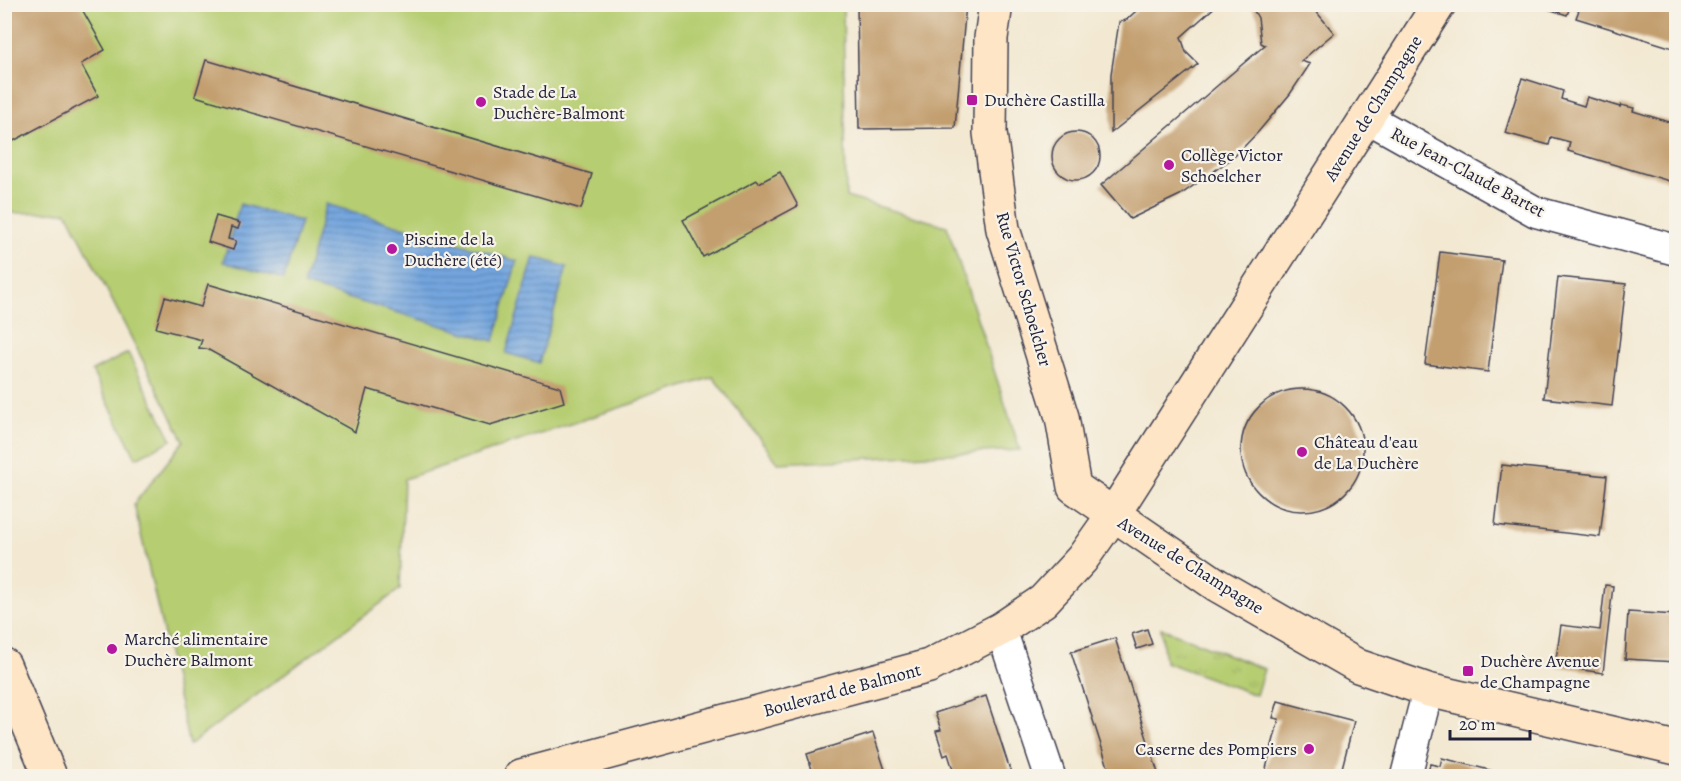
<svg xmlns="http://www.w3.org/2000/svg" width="1681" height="781" viewBox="0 0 1681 781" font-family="Alegreya,serif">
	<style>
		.grass { fill: url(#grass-tufts); stroke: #6c7856; stroke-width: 1.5 }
		.garden { fill: #b6cd71; stroke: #6c7856; stroke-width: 1.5 }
		.water { fill: url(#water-rules); stroke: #4a648c; stroke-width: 1.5 }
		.building { fill: #c39f6f }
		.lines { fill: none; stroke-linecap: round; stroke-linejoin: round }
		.street-casing { stroke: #414052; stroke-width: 33 }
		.secondary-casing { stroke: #414052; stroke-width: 36 }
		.street { stroke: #fff; stroke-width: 30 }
		.secondary { stroke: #fee5c5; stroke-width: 33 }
		.poi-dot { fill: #b5179e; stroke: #f7f3e8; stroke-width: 2 }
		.labels { text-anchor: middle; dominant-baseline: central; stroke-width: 4.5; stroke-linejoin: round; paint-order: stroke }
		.poi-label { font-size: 18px; fill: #22223b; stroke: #f7f3e8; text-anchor: start }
		.street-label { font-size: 18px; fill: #22223b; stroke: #f7f3e8 }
	</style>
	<defs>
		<pattern id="grass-tufts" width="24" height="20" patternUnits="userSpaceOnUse" patternTransform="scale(1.5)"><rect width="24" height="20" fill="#b6cd71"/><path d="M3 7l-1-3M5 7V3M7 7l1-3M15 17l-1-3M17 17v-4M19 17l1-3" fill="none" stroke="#9cb063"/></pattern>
		<pattern id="water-rules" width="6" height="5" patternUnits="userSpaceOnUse" patternTransform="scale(1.5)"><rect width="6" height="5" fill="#73a5de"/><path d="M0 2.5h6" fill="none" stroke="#5e86b5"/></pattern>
	</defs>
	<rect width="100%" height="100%" fill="#f7f3e8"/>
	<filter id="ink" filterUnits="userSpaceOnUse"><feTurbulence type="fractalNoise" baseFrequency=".0167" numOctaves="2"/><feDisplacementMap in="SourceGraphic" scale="12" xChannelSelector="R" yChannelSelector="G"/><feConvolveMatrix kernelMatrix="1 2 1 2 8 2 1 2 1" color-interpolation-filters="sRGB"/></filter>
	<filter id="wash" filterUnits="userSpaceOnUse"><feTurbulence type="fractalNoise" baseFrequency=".008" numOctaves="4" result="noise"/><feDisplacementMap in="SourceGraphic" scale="24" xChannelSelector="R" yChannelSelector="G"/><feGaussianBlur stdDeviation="1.35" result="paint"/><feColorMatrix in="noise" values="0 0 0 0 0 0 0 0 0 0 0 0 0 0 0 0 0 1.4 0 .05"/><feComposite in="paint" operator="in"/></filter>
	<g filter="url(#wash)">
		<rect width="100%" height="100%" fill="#f3e9d3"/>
		<path class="grass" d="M1161,628L1264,669L1256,695L1165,662Z"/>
		<g class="garden">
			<path d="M4,5H843L846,197L947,226L1020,450L778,463L713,377L404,479L400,589L189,745L134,504L184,441L67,212L5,213Z"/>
			<path d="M128,353L172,440L136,458L92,371Z"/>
		</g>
		<g class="water">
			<path d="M240,204L301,221L284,279L223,262Z"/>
			<path d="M326,204L517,261L494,341L303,285Z"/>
			<path d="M534,257L567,267L539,363L506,353Z"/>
		</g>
		<g id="blocks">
			<g class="building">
				<path d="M4,4H79L105,50L81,64L98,96L4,146Z"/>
				<path d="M857,4H966L955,128L859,129Z"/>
				<path d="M1144,4H1218L1181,37L1186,52L1198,64L1111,133V74L1119,22L1126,20Z"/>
				<path d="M1250,4H1310L1334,33L1301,61L1310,64L1290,94L1259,131L1234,157L1180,195L1130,219L1101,185L1265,45L1261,43L1258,18Z"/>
				<path d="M1533,4H1676V49L1576,18L1579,10L1570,7L1567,15Z"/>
				<path d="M206,60L592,174L581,209L195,96Z"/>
				<path d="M1522,78L1563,91L1561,99L1584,106L1587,97L1620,107L1621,105L1634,108L1633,111L1676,124V183L1568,151L1570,142L1551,137L1549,145L1505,133Z"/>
				<circle cx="1076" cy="156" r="24"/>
				<path d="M780,172L798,206L703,257L683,220L757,180L759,183Z"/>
				<path d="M216,216L240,223L238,229L231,227L228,239L236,241L233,250L208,242Z"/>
				<path d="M1440,252L1502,260L1488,372L1425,364Z"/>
				<path d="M1558,277L1626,284L1612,406L1544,398Z"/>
				<path d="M208,284L560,387L564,402L490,425L367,389L355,432L207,349L199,348L202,340L156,328L165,297L201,307Z"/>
				<circle cx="1302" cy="450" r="61"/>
				<path d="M1502,465L1607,476L1600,537L1495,525Z"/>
				<path d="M1605,585L1613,586L1603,673L1555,666L1561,625L1600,630Z"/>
				<path d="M1628,612L1676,615V662L1625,659Z"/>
				<path d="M1147,629L1152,644L1137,649L1132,634Z"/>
				<path d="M1115,638L1159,776H1111L1071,652Z"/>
				<path d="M986,696L1012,776H955L948,754L944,756L936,731L941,730L935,713Z"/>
				<path d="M1278,701L1354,721L1340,776H1264L1279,719L1273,718Z"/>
				<path d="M873,733L887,776H814L807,754Z"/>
				<path d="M1442,758L1513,776H1427L1430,764L1440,766Z"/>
			</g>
		</g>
	</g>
	<g filter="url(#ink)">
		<use href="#blocks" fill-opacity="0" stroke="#414052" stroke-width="1.5"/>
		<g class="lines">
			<defs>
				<g id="street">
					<path d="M1366,117L1536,212L1676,250"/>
					<path d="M1001,629L1050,776"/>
					<path d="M1406,776L1428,690"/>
				</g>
				<g id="secondary">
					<path d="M996,4L991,38L990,133L1003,229L1062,417L1074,487L1217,585L1358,666L1428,690L1676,748"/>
					<path d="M4,665L50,776"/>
					<path d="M521,776L929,666L1001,629L1043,601L1082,559L1113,515L1439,4"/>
				</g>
			</defs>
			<use href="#street" class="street-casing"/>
			<use href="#secondary" class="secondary-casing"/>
			<use href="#street" class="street"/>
			<use href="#secondary" class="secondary"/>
		</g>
	</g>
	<g class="poi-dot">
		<rect x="966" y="94" width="12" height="12" rx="3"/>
		<circle cx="481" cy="102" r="6"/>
		<circle cx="1169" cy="165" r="6"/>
		<circle cx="392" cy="249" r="6"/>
		<circle cx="1302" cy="452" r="6"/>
		<circle cx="112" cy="649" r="6"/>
		<rect x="1462" y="665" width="12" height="12" rx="3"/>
		<circle cx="1309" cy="749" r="6"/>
	</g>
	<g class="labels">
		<g class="poi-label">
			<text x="493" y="92">Stade de La<tspan x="493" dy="21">Duchère-Balmont</tspan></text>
			<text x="984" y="100">Duchère Castilla</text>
			<text x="1181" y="155">Collège Victor<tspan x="1181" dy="21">Schoelcher</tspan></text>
			<text x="404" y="239">Piscine de la<tspan x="404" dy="21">Duchère (été)</tspan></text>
			<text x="1314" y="442">Château d'eau<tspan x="1314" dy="21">de La Duchère</tspan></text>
			<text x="124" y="639">Marché alimentaire<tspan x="124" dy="21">Duchère Balmont</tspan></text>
			<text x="1480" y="661">Duchère Avenue<tspan x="1480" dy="21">de Champagne</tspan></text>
			<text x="1297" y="749" text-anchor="end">Caserne des Pompiers</text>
		</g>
		<g class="street-label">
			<text transform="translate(1373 108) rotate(-58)">Avenue de Champagne</text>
			<text transform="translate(1468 172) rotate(28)">Rue Jean-Claude Bartet</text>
			<text transform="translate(1024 289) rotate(74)">Rue Victor Schoelcher</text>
			<text transform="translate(1191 565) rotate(32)">Avenue de Champagne</text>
			<text transform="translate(842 690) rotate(-15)">Boulevard de Balmont</text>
		</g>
	</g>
	<rect width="1681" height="781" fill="none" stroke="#f7f3e8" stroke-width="24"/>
	<path d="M1450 730v9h80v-9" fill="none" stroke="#22223b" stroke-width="3"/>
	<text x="1459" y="730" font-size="18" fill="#22223b" stroke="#f7f3e8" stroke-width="4.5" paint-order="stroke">20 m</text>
</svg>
